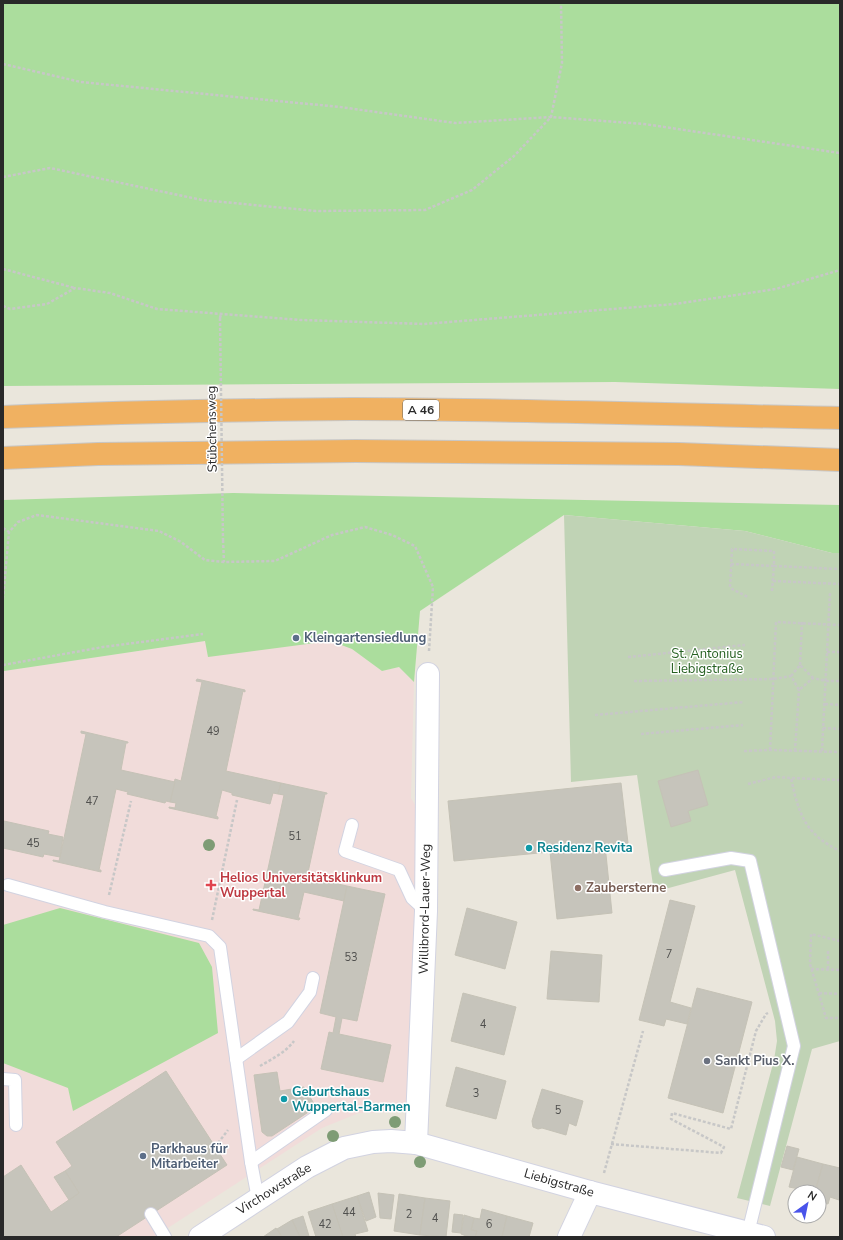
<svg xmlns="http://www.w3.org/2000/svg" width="843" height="1240" viewBox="0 0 843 1240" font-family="'Nunito Sans',sans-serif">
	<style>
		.medical { fill: #f1dcda }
		.green { fill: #abdd9d }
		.cemetery { fill: #c0d3b5 }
		.building { fill: #c6c4bb; stroke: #c5c2b6 }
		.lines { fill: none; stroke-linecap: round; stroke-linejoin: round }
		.service-casing { stroke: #d2d3e1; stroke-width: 14 }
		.minor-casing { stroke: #d2d3e1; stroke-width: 24 }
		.motorway-casing { stroke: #c7c7c7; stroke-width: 24 }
		.path { stroke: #c7c7c7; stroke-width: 2.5; stroke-dasharray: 3 2; stroke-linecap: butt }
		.service { stroke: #fff; stroke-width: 12 }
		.minor { stroke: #fff; stroke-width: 22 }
		.motorway { stroke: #f0b161; stroke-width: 22 }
		.path-bridge { stroke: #c7c7c7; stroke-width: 2.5; stroke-dasharray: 3 2; stroke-linecap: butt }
		.tree { fill: #7e9c75 }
		.service-dot { fill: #5c6f8a; stroke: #fff; stroke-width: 1.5 }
		.culture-dot { fill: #0f9aa8; stroke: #fff; stroke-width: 1.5 }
		.health-dot { fill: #e0444e; stroke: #fff; stroke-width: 1.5 }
		.education-dot { fill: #8d6e63; stroke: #fff; stroke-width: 1.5 }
		.worship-dot { fill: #6b7280; stroke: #fff; stroke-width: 1.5 }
		.labels { text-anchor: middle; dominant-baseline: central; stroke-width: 3; stroke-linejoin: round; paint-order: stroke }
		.number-label { font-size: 11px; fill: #50504e }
		.shield { fill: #fff; stroke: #696969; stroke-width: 1 }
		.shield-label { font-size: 12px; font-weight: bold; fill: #292929 }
		.street-label { font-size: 13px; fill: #292929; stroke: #fff }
		.service-label { font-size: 13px; font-weight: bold; fill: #4e5e75; stroke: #fff; text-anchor: start }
		.park-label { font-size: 13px; fill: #256020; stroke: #fff }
		.culture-label { font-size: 13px; font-weight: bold; fill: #0d838f; stroke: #fff; text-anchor: start }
		.health-label { font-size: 13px; font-weight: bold; fill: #be3a42; stroke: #fff; text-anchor: start }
		.education-label { font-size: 13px; font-weight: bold; fill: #785e54; stroke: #fff; text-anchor: start }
		.worship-label { font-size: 13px; font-weight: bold; fill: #5b616d; stroke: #fff; text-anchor: start }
	</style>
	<rect width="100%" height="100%" fill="#eae6dc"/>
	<path class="medical" d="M205,641L336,643L352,649L382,671L399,667L414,682L411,798L421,815L412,1102L405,1112L359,1113L322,1128L154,1237H3L4,671Z"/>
	<g class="green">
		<path d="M3,3H840V389L615,382L3,386Z"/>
		<path d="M233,493L840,505V553H832L745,531L564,515L420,611L414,682L399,667L382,671L352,649L336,643H315L208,657L205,641L4,671L3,687V500Z"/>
		<path d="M60,908L199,943L212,967L218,1033L73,1111L68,1088L3,1063V925Z"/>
	</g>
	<path class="cemetery" d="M564,515L745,531L832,553H840V1041L812,1049L770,1206L737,1198L774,1060L777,1041L775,1021L735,870L654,892L637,775L571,782Z"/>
	<g class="building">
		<path d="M197,679L245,690V692L243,691L226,771L281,783L278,794L273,793L270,804L232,795V793L222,790L216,816L218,817V819L169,808V807L175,808L176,803L170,802L175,779L181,781L202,682L196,681Z"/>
		<path d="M81,731L128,742V743H126L121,770L175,782L170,802L166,801L165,803L127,794L128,792L116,789L99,870H101V872L53,861V860L59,861L60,857L86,734L81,733Z"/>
		<path d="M698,770L708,805L688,811L691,821L671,827L658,781Z"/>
		<path d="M281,783L327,793V794H325L307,877L347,886L344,901L304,892L298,918H300L299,920L253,910V909L259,910L284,795L278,794Z"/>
		<path d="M621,783L628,843L605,845L612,913L557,919L550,852L454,861L448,801Z"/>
		<path d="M4,821L49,831L48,834L63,837L60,857L44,854L43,857L3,848V824Z"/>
		<path d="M347,886L385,894L357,1021L342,1018L339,1034L391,1045L383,1082L321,1069L329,1032L333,1033L336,1017L320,1013Z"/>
		<path d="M670,900L695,906L670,1002L691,1008L687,1024L666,1019L664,1026L639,1020Z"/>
		<path d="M467,908L517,922L505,969L455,955Z"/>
		<path d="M551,951L602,955L599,1002L547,999Z"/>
		<path d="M697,988L752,1002L723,1113L668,1098Z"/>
		<path d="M463,993L516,1007L504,1055L451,1041Z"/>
		<path d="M456,1067L506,1081L496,1119L446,1106Z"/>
		<path d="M166,1071L227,1165L116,1237H3V1177L21,1165L51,1212L79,1193L65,1171L72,1166L56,1142Z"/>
		<path d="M277,1072L280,1091L304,1087L316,1107L272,1136H267L262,1132L254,1075Z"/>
		<path d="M542,1089L583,1101L576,1126L569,1123L566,1135L542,1128L538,1129L533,1127L532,1121Z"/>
		<path d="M787,1146L799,1149L793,1170L781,1167Z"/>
		<path d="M797,1157L823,1164L815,1192H799V1189L789,1187Z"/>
		<path d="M823,1164L840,1168L839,1200L830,1197L828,1204L819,1202V1192H815Z"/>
		<path d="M65,1171L79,1193L69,1200L54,1177Z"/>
		<path d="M369,1192L376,1217L366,1221L357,1196Z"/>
		<path d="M378,1193L394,1195L391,1219L380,1218Z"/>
		<path d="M399,1194L425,1198L420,1235L394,1231Z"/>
		<path d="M357,1196L368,1231L355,1234L356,1237H343L332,1204Z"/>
		<path d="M425,1198L450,1201L446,1237L420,1235Z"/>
		<path d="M332,1204L343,1237H316L308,1212Z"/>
		<path d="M482,1209L507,1216L502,1237H475L477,1231L471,1230L474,1218L480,1219Z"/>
		<path d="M454,1214L463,1215L461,1233L452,1232Z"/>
		<path d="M464,1215L474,1218L471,1230L477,1231L475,1237H469L461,1234Z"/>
		<path d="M303,1216L309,1236L300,1237L292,1220Z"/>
		<path d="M507,1216L533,1223L529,1237H502Z"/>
		<path d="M292,1220L300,1237H282L277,1229Z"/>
		<path d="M276,1228L282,1237H263Z"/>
	</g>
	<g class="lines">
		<defs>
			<g id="service">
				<path d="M352,825L345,851L399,870L412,898L426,911"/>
				<path d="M665,870L731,858L750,861L794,1046L748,1233"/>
				<path d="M8,885L105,912L209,936L220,947L251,1162L258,1199"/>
				<path d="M236,1059L288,1022L310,992L313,978"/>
				<path d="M3,1079L15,1080L16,1125"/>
				<path d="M251,1162L326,1110"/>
				<path d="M151,1214L165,1237"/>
			</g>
			<g id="minor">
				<path d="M416,1143L426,911L428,674"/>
				<path d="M200,1237L307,1167L344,1148L373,1142L391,1141L416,1143L590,1192L764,1237"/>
				<path d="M569,1237L590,1192"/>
			</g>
			<g id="motorway">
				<path d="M3,417C119,412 236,410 352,409C515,409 677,415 840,418"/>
				<path d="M3,458L98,454L356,451L679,454L840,460"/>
			</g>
		</defs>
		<use href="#service" class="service-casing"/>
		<use href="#minor" class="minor-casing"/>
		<use href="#motorway" class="motorway-casing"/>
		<g class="path">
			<path d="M3,64L81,82L340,107L455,123L551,117L644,124L840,153"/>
			<path d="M3,177L50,168L202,200L316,211L425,210L472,190L514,156L551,117L562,63L561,3"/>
			<path d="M3,269L75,288"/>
			<path d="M3,306L10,309L47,304L75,288L110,293L157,309L301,320L424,324L675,304L776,289L840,270"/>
			<path d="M220,318L221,314"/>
			<path d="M3,528L9,532"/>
			<path d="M223,540L224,562"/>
			<path d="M731,564L774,566V551L732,549L730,587L732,589L748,597"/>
			<path d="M773,581L840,584"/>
			<path d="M772,591L774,566L840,569"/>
			<path d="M3,599L9,532L18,522L37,515L159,531L181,542L205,560L224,562L275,561L332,535L365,527L392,535L415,546L433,587L429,651"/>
			<path d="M827,652H840"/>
			<path d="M628,657L745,645"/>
			<path d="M3,665L103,647L203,634"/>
			<path d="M800,665L802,622"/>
			<path d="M791,676L800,665L813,678"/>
			<path d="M634,681L774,679L791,676L799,690L813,678L826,681H840"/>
			<path d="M825,704L840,705"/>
			<path d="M595,715L744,702"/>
			<path d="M823,728L840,729"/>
			<path d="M641,734L743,725"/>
			<path d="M770,750L776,622L840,625"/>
			<path d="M744,751L770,750L840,752"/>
			<path d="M795,751L799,690"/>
			<path d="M822,751L830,593"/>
			<path d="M840,780L791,778C799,815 805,834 840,851"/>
			<path d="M748,784L776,777L791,778"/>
			<path d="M109,895L131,801"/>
			<path d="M212,920L237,800"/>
			<path d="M840,941L811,934L810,964L826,1018H840"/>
			<path d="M811,969L840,970"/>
			<path d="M828,969V951"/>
			<path d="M819,993L840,994"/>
			<path d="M260,1066C272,1059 286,1052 294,1041"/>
			<path d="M611,1144L721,1153L724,1147L671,1119L672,1113L731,1129L756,1031L766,1014L768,1013"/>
			<path d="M215,1147L228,1130"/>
			<path d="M604,1173L643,1031"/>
		</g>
		<use href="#service" class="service"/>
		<use href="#minor" class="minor"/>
		<use href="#motorway" class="motorway"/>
		<path class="path-bridge" d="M220,318L223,540"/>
	</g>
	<g class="tree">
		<circle cx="209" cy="845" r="6"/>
		<circle cx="395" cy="1122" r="6"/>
		<circle cx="333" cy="1136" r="6"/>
		<circle cx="420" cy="1162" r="6"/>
	</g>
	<g class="service-dot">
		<circle cx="296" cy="638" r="4"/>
		<circle cx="143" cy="1156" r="4"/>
	</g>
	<g class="culture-dot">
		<circle cx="529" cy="848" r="4"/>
		<circle cx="284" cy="1099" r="4"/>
	</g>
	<path class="health-dot" d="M209 879h4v4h4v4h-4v4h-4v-4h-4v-4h4z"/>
	<circle class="education-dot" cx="578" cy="888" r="4"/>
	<circle class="worship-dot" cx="707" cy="1061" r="4"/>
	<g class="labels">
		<g class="number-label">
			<text x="213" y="731">49</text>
			<text x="92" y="801">47</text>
			<text x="295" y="836">51</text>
			<text x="33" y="843">45</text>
			<text x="669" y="954">7</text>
			<text x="351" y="957">53</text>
			<text x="483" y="1024">4</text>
			<text x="476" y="1093">3</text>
			<text x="558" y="1110">5</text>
			<text x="349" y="1212">44</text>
			<text x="409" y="1214">2</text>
			<text x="435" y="1218">4</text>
			<text x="325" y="1224">42</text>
			<text x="489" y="1224">6</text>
		</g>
		<rect class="shield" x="403" y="400" width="36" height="20" rx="3"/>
		<g class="shield-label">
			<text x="421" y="410">A 46</text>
		</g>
		<g class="street-label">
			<text transform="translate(212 429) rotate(-91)">Stübchensweg</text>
			<text transform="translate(425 909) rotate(-89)">Willibrord-Lauer-Weg</text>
			<text transform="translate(559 1183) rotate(16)">Liebigstraße</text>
			<text transform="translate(274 1189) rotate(-32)">Virchowstraße</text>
		</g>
		<g class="service-label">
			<text x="304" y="638">Kleingartensiedlung</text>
			<text x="151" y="1149">Parkhaus für<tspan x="151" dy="15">Mitarbeiter</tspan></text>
		</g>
		<g class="park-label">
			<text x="707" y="654">St. Antonius<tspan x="707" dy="15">Liebigstraße</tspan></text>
		</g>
		<g class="culture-label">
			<text x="537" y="848">Residenz Revita</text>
			<text x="292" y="1092">Geburtshaus<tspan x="292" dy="15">Wuppertal-Barmen</tspan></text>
		</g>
		<g class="health-label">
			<text x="220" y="878">Helios Universitätsklinkum<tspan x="220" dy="15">Wuppertal</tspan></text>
		</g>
		<g class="education-label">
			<text x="586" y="888">Zaubersterne</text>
		</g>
		<g class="worship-label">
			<text x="715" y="1061">Sankt Pius X.</text>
		</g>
	</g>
	<rect width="843" height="1240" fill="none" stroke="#292929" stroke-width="8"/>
	<g transform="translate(807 1204) rotate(33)"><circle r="19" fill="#ffffff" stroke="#a9a9a9"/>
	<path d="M0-3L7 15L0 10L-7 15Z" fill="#4953ea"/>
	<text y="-6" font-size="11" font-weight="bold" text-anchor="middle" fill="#292929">N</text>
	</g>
</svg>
